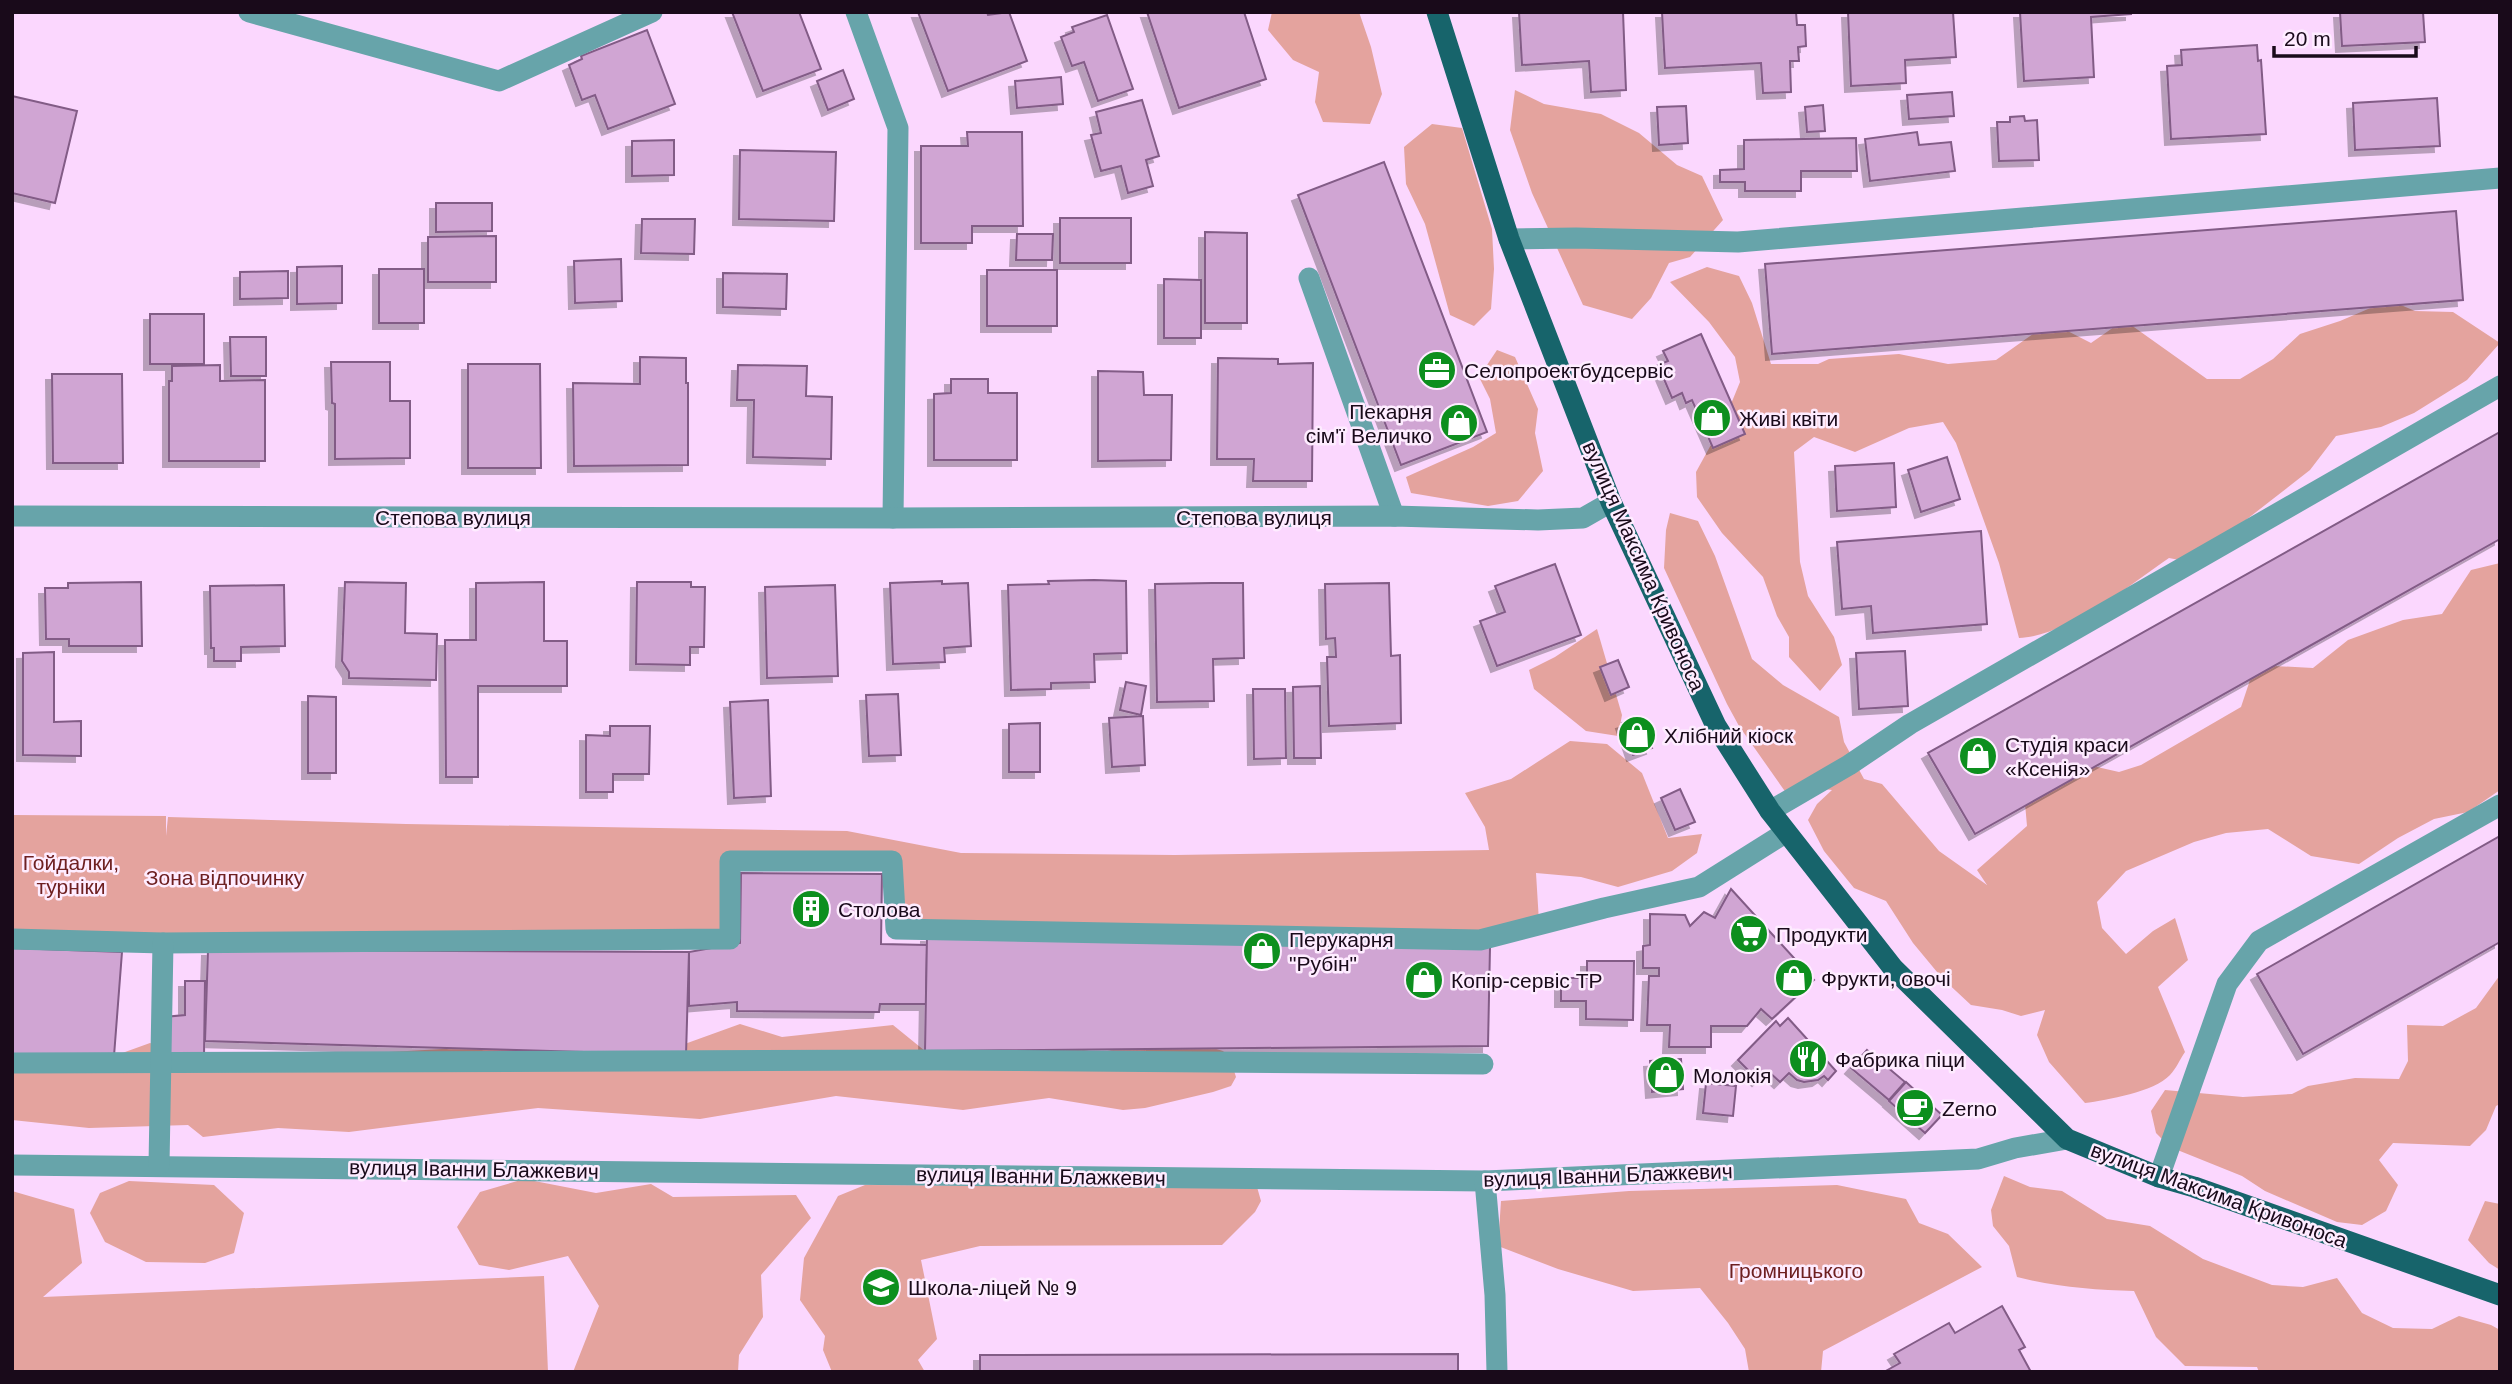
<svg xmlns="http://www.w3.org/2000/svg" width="2512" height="1384" viewBox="0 0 2512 1384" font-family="Helvetica,sans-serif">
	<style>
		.green { fill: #e4a39e }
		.building { fill: #d0a5d3; stroke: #825b86; stroke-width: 2; filter: url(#shadow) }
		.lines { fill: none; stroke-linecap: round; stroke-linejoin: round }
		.minor { stroke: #67a4aa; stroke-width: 21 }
		.major { stroke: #17646b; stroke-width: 21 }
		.labels { text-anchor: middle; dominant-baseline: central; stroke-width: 5; stroke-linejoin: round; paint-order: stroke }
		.poi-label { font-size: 21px; fill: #190a1a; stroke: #feecff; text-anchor: start }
		.street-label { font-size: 21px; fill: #190a1a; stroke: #feecff }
		.park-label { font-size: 21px; fill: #6e2021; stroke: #feecff }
	</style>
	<defs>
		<filter id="shadow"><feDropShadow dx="-6" dy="6" stdDeviation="0" flood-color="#0004"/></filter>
	</defs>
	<rect width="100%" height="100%" fill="#fbd7fe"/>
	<g class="green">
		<path d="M1272,12H1359L1371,47L1382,94L1370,124L1323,122L1315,102L1319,72L1293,60L1268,30Z"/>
		<path d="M1515,90L1544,104L1601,114L1639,133L1677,165L1702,176L1723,220L1690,257L1669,263L1651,298L1632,319L1583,305L1532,193L1510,130Z"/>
		<path d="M1432,124L1462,128L1492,229L1494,269L1491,309L1474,326L1450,315L1425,224L1406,184L1404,147Z"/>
		<path d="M1707,267L1739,276L1752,303L1771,364H1818L1829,359L1899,354L1948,364L1996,360L2050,322L2091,343L2124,320L2207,379H2240L2273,359L2300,334L2340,321L2389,300L2415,311L2453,312L2500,343L2467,380L2414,413L2381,427L2336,436L2310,470L2242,523L2205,565L2169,558C2130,585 2067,636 2019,638L1999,563L1956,443L1943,422L1909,428L1855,452L1814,437L1794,452L1800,562L1808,596L1834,637L1842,665L1820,691L1789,657V637L1777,616L1763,577L1722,533L1697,497L1696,472L1724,421L1740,382L1735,357L1709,322L1670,282Z"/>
		<path d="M1497,350L1515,357L1538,409L1535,433L1543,471L1518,501L1488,506L1411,493L1406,477L1473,447L1496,433L1490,399L1479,377Z"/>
		<path d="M1670,513L1698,521L1715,556L1752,659L1783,685L1839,717L1844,742L1864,779L1882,784L1939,851L1987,885L1977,870L2027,826L2024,792L2084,764L2119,772L2141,765L2241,707L2255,665L2313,668L2348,640L2403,620L2442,614L2471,570L2500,563V790L2468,812L2434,819L2398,838L2359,864L2311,856L2268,829L2226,833L2194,842L2126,871L2097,902L2102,928L2126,954L2153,931L2175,918L2188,960L2158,987L2185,1052C2180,1059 2176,1069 2170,1075C2154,1092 2107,1100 2085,1103L2049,1062L2037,1035L2045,1010L2021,1016L2002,1010L1971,1005L1942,978L1913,943L1886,901L1854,888L1824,851L1808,820L1817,804L1832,790L1807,787L1789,797L1739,726L1727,704L1664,568L1666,530Z"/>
		<path d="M1597,629L1622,715L1618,736L1586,731L1534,689L1529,670L1555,657Z"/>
		<path d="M1570,741L1607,744L1642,773L1668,838L1702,834L1697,853L1672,871L1618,887L1581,877L1536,873L1539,922L1489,933L899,927L892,857L727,859L721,933L164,936L12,932V815L166,816V836L168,817L406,824L847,831L961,853L1175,855L1489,850L1485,827L1465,793L1511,779Z"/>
		<path d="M2500,975V1104L2496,1106L2486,1130L2470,1146L2393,1143L2379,1160L2398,1185L2386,1211L2362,1225L2337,1222L2265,1191L2242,1176L2170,1147L2156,1133L2151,1111L2165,1090L2243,1097L2292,1094L2308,1086L2355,1078L2399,1079L2408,1061L2407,1025L2443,1026L2476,1008Z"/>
		<path d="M740,1024L782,1037L893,1025L925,1051L1021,1036L1098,1053L1158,1040L1213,1048L1223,1051L1230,1058L1236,1077L1231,1086L1213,1092L1145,1108L1123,1110L1049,1098L963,1110L836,1096L700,1119L538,1108L349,1132L278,1128L203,1137L188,1125L89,1128L12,1120V1050L114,1056L150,1043L196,1058H285L442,1049L494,1033L657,1054Z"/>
		<path d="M2004,1176L2030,1187L2062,1191L2107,1219L2150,1226L2203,1259L2272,1285L2303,1287L2337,1278L2362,1313L2393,1328L2432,1329L2459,1316L2491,1325L2500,1330V1372H2259L2257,1367L2185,1366L2156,1337L2134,1291C2094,1290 2056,1287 2017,1277L2009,1246L1993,1226L1991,1210Z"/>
		<path d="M524,1179L596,1193L651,1184L673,1197L796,1195L811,1218L761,1275L763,1317L739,1355L738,1372H573L599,1306L568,1256L509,1270L479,1265L457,1227L480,1192Z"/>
		<path d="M129,1181L214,1185L244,1213L234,1253L205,1263L146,1262L105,1242L90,1213L100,1193Z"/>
		<path d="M865,1185L1257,1187L1261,1201L1255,1212L1222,1245L980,1246L921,1260L937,1339L918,1360L925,1372H832L823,1350L825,1336L800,1300L804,1258L838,1196Z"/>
		<path d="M1837,1185L1906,1199L1919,1223L1948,1234L1982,1267L1823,1351L1821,1372H1749L1745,1349L1728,1323L1700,1288L1633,1291L1558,1269L1498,1246L1501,1201L1629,1191Z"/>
		<path d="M12,1191L74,1209L82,1263L43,1297L544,1276L548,1372H12Z"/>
		<path d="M2485,1201L2500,1204V1270L2489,1263L2468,1240Z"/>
	</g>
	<g class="building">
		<path d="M732,12H799L821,69L763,91Z"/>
		<path d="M918,12H987L988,15L1009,12L1027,61L948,91Z"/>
		<path d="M1147,12H1244L1266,79L1179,108Z"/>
		<path d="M1519,12H1623L1626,90L1591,92L1589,61L1522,65Z"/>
		<path d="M1662,12H1796L1797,25H1805L1806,46L1798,47L1799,61H1790L1791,92L1763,93L1761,63L1665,68Z"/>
		<path d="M1848,12H1953L1956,57L1905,60L1906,83L1851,86Z"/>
		<path d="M2020,12H2131V14L2091,17L2094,77L2024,81Z"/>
		<path d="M2340,12H2423L2425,42L2342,46Z"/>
		<path d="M1107,15L1133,89L1098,101L1084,62L1072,66L1061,37L1074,32L1072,27Z"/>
		<path d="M647,30L675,104L608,129L595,95L582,100L569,65L582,59L581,56Z"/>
		<path d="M2257,45L2258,61L2261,60L2266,134L2171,139L2167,66L2182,65L2181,50Z"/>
		<path d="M843,70L854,99L828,110L817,81Z"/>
		<path d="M1061,77L1063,104L1017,108L1015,81Z"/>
		<path d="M1952,92L1954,116L1909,119L1907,95Z"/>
		<path d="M12,96L77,111L55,203L12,193Z"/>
		<path d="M2437,98L2440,146L2355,150L2353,103Z"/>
		<path d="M1142,100L1159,156L1146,160L1153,186L1128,193L1121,166L1101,171L1091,135L1101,133L1096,112Z"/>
		<path d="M1823,105L1825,131L1807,132L1805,107Z"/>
		<path d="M1686,106L1688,143L1659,145L1657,107Z"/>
		<path d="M2024,116L2025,121L2037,120L2039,160L1999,161L1997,122H2010V117Z"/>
		<path d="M967,132H1022L1023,226H972V243H921V146H968Z"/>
		<path d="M1917,132L1919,145L1951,142L1955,171L1870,181L1865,139Z"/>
		<path d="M1856,138L1857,171H1801V191H1745V182H1720V170L1744,169V140Z"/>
		<path d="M674,140V175L632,176V141Z"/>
		<path d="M740,150L836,152L834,221L739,219Z"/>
		<path d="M1384,162L1487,432L1401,465L1298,195Z"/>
		<path d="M436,203H492V231L436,232Z"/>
		<path d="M2456,211L2463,300L1772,354L1765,264Z"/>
		<rect x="1060" y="218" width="71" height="45"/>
		<path d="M642,219H695L694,254L641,253Z"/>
		<path d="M1205,232L1247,233V323H1205Z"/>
		<path d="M1017,234H1053L1052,260H1016Z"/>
		<path d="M496,236V282H428V237Z"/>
		<path d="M621,259L622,301L575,303L574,261Z"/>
		<path d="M342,266V303L297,304V267Z"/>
		<rect x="379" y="269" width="45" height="54"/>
		<rect x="987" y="270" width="70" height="56"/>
		<path d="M288,271V298L240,299V272Z"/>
		<path d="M723,273L787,274L786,309L723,307Z"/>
		<path d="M1164,279L1201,280V338H1164Z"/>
		<rect x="150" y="314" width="54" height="50"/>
		<path d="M1701,334L1745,434L1713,448L1692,400L1686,403L1682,393L1672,398L1658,365L1668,361L1663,351Z"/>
		<path d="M230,337H266V376H231Z"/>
		<path d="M640,357L686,358V383H688V465L574,466L573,383L640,384Z"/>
		<path d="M1218,358L1278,359V364L1313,363L1312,481H1253L1254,459H1217Z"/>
		<path d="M331,362H390V401H410V458L335,459V404L332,403Z"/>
		<path d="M468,364H540L541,468H468Z"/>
		<path d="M220,365V381L265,380V461H169V381H172V366Z"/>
		<path d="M738,365L807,366L806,396L832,397L831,459L753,457L754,400H737Z"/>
		<path d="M1098,371L1143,372L1144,395H1172L1171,460L1098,461Z"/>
		<path d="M52,374H122L123,463H53Z"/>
		<path d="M951,379H988V393H1017V460H934V394L951,393Z"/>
		<path d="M2500,432V539L1975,834L1928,753Z"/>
		<path d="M1947,457L1960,499L1921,512L1908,470Z"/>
		<path d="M1894,463L1896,507L1837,511L1835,466Z"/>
		<path d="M1981,531L1987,624L1873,633L1871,606L1842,609L1837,542Z"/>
		<path d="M1555,564L1581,635L1497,666L1480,621L1505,612L1495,586Z"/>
		<path d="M1094,580L1126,581L1127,653L1094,654L1095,682L1051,683V689L1011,690L1008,585L1049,584L1048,581Z"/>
		<path d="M942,581V584L968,583L971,646L944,648L945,662L893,664L890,583Z"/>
		<path d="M141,582L142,646H69V639H46L45,588H68V583Z"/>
		<path d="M345,582L406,583L405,633L437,634L436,680L349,678V672L342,661Z"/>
		<path d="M544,582V641H567V686H478V777H446L445,640H476V583Z"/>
		<path d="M637,582H691V587H705L704,647H690V665L636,664Z"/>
		<path d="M1212,583H1243L1244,658L1213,659L1214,701L1157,702L1155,584Z"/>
		<path d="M1389,583L1391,656L1400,655L1401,723L1329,726L1327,657H1336L1335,638L1326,639L1325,584Z"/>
		<path d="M284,585L285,646L241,647V661H214V648H211L210,586Z"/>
		<path d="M835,585L838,676L767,678L765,587Z"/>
		<path d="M1905,651L1908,706L1859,709L1856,653Z"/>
		<path d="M54,652V722L81,721V756L23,755V653Z"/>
		<path d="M1618,660L1629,687L1611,695L1600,667Z"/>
		<path d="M1126,682L1146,686L1141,715L1120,710Z"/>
		<path d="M1320,686L1321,758H1294L1293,687Z"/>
		<path d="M1253,689H1285L1286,758L1254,759Z"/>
		<path d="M898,694L901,755L869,756L866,695Z"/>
		<path d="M308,696L336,697V773H308Z"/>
		<path d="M768,700L771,796L734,798L730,702Z"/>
		<path d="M1143,716L1145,765L1112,767L1109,718Z"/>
		<path d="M1640,717L1652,748L1633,755L1622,723Z"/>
		<path d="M1040,723V772H1009V724Z"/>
		<path d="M610,726H650L649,774H613V792H586V735L610,736Z"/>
		<path d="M1680,789L1695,822L1675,830L1661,798Z"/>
		<path d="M2500,836V942L2303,1054L2257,974Z"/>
		<path d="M741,873L882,874L881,944L927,945L926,1004H880L879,1012L737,1011V1002L689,1006V952L740,943Z"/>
		<path d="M1731,889L1814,980L1772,1019L1761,1009L1747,1026H1711V1047H1669L1670,1025H1647L1649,976H1659V968H1643V946L1650,945V914L1685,915L1690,926L1704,912L1715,918Z"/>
		<path d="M927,936L1490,947L1488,1046L925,1051Z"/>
		<path d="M12,948L122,952L114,1056L12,1054Z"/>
		<path d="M208,950L689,952L686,1055L205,1041Z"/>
		<path d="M1587,961H1634L1633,1020L1586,1019V1001H1561V978H1587Z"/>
		<path d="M185,981H205L204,1057H164V1017L185,1015Z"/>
		<path d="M1788,1018L1836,1071L1828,1080L1824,1076L1818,1080L1804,1082L1797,1080L1789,1073L1780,1082L1768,1071L1758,1080L1738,1060L1776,1021L1780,1026Z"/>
		<path d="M1867,1050L1905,1082L1889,1100L1851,1068Z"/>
		<path d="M1681,1059L1683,1089L1652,1092L1650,1061Z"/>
		<path d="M1906,1082L1942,1115L1925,1133L1889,1101Z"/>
		<path d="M1706,1083L1736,1086L1733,1116L1703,1113Z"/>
		<path d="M2002,1306L2025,1347L2019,1350L2031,1372H1884L1900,1363L1894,1354L1949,1323L1955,1333Z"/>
		<path d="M1458,1354V1372H980V1355Z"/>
	</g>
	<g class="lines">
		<g class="minor">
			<path d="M249,12L499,81L652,12"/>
			<path d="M856,12L898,128L893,518"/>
			<path d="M1509,239L1576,238L1738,242L2500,178"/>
			<path d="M1309,278L1394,516"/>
			<path d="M12,516L893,518L1394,516L1538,520L1583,518L1611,502"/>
			<path d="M1770,811L1849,765L1910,724L2500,386"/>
			<path d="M12,939L163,943L730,939V861H892L896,929L1480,940L1604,908L1699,887L1785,833"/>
			<path d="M12,1063L937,1060L1483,1064"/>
			<path d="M12,1165L1485,1181L1978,1159L2015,1148L2067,1139"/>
			<path d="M159,1165L163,943"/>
			<path d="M2159,1177L2227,984L2259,941L2500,805"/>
			<path d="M1485,1181L1495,1295L1497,1372"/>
		</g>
		<path class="major" d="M1437,12L1509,239L1611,502L1716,726L1770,811L1893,968L2067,1139L2159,1177L2194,1187L2500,1295"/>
	</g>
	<defs>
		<symbol id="office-disc" viewBox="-11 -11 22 22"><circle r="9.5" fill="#0d8f1e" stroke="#feecff"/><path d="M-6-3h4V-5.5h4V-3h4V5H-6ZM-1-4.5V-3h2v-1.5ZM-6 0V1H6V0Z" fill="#fff"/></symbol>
		<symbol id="shop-disc" viewBox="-11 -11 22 22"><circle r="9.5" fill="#0d8f1e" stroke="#feecff"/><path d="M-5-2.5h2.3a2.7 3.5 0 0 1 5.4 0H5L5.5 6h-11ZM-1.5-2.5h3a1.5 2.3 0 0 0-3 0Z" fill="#fff"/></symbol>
		<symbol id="building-disc" viewBox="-11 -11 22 22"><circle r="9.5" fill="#0d8f1e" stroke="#feecff"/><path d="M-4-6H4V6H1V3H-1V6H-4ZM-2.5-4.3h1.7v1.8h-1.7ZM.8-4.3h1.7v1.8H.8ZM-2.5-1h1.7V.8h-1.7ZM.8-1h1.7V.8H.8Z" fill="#fff"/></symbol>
		<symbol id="supermarket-disc" viewBox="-11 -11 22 22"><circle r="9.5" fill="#0d8f1e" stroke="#feecff"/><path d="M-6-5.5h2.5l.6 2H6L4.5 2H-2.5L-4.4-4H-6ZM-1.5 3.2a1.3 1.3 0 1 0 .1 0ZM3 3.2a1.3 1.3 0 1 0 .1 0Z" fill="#fff"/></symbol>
		<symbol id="restaurant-disc" viewBox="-11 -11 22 22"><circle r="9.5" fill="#0d8f1e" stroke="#feecff"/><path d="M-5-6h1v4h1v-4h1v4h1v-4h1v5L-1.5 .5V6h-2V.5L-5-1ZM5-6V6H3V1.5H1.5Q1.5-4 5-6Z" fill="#fff"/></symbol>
		<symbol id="cafe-disc" viewBox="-11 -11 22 22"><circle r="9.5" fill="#0d8f1e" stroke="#feecff"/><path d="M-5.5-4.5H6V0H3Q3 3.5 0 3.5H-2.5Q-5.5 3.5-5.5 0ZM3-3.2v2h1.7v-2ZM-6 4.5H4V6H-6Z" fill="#fff"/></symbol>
		<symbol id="school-disc" viewBox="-11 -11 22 22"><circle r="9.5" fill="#0d8f1e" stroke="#feecff"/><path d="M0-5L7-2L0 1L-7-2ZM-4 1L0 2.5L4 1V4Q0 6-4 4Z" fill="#fff"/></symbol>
	</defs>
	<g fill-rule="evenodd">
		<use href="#office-disc" x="1415" y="348" width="44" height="44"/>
		<use href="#shop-disc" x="1690" y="396" width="44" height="44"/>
		<use href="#shop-disc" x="1437" y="401" width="44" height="44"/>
		<use href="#shop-disc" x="1615" y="713" width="44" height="44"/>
		<use href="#shop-disc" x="1956" y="734" width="44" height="44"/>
		<use href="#building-disc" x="789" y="887" width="44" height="44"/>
		<use href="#supermarket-disc" x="1727" y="912" width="44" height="44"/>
		<use href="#shop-disc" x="1240" y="929" width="44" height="44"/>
		<use href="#shop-disc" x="1772" y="956" width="44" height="44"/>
		<use href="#shop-disc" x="1402" y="958" width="44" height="44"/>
		<use href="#restaurant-disc" x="1786" y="1037" width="44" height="44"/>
		<use href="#shop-disc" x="1644" y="1053" width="44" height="44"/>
		<use href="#cafe-disc" x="1893" y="1086" width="44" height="44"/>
		<use href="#school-disc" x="859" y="1265" width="44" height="44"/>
	</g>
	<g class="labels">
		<g class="poi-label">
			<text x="1464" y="370">Селопроектбудсервіс</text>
			<text x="1432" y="411" text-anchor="end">Пекарня<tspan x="1432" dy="24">сім'ї Величко</tspan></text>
			<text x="1739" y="418">Живі квіти</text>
			<text x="1664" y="735">Хлібний кіоск</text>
			<text x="2005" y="744">Студія краси<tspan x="2005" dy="24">«Ксенія»</tspan></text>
			<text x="838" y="909">Столова</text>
			<text x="1776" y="934">Продукти</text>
			<text x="1289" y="939">Перукарня<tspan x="1289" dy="24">"Рубін"</tspan></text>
			<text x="1821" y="978">Фрукти, овочі</text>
			<text x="1451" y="980">Копір-сервіс ТР</text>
			<text x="1835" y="1059">Фабрика піци</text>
			<text x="1693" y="1075">Молокія</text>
			<text x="1942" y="1108">Zerno</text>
			<text x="908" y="1287">Школа-ліцей № 9</text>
		</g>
		<g class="street-label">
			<text x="453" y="517">Степова вулиця</text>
			<text x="1254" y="517">Степова вулиця</text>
			<text transform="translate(1644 566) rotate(66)">вулиця Максима Кривоноса</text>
			<text transform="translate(474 1169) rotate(1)">вулиця Іванни Блажкевич</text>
			<text transform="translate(1608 1175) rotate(-2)">вулиця Іванни Блажкевич</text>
			<text transform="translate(1041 1176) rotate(1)">вулиця Іванни Блажкевич</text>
			<text transform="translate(2219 1195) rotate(20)">вулиця Максима Кривоноса</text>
		</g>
		<g class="park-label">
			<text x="71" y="862">Гойдалки,<tspan x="71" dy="24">турніки</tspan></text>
			<text x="225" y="877">Зона відпочинку</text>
			<text x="1796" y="1270">Громницького</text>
		</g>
	</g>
	<rect width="2512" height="1384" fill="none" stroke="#190a1a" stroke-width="28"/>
	<path d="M2274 46v10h142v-10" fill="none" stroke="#190a1a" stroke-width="3.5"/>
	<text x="2284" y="46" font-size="21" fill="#190a1a" stroke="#feecff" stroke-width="5" paint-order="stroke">20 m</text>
</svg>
